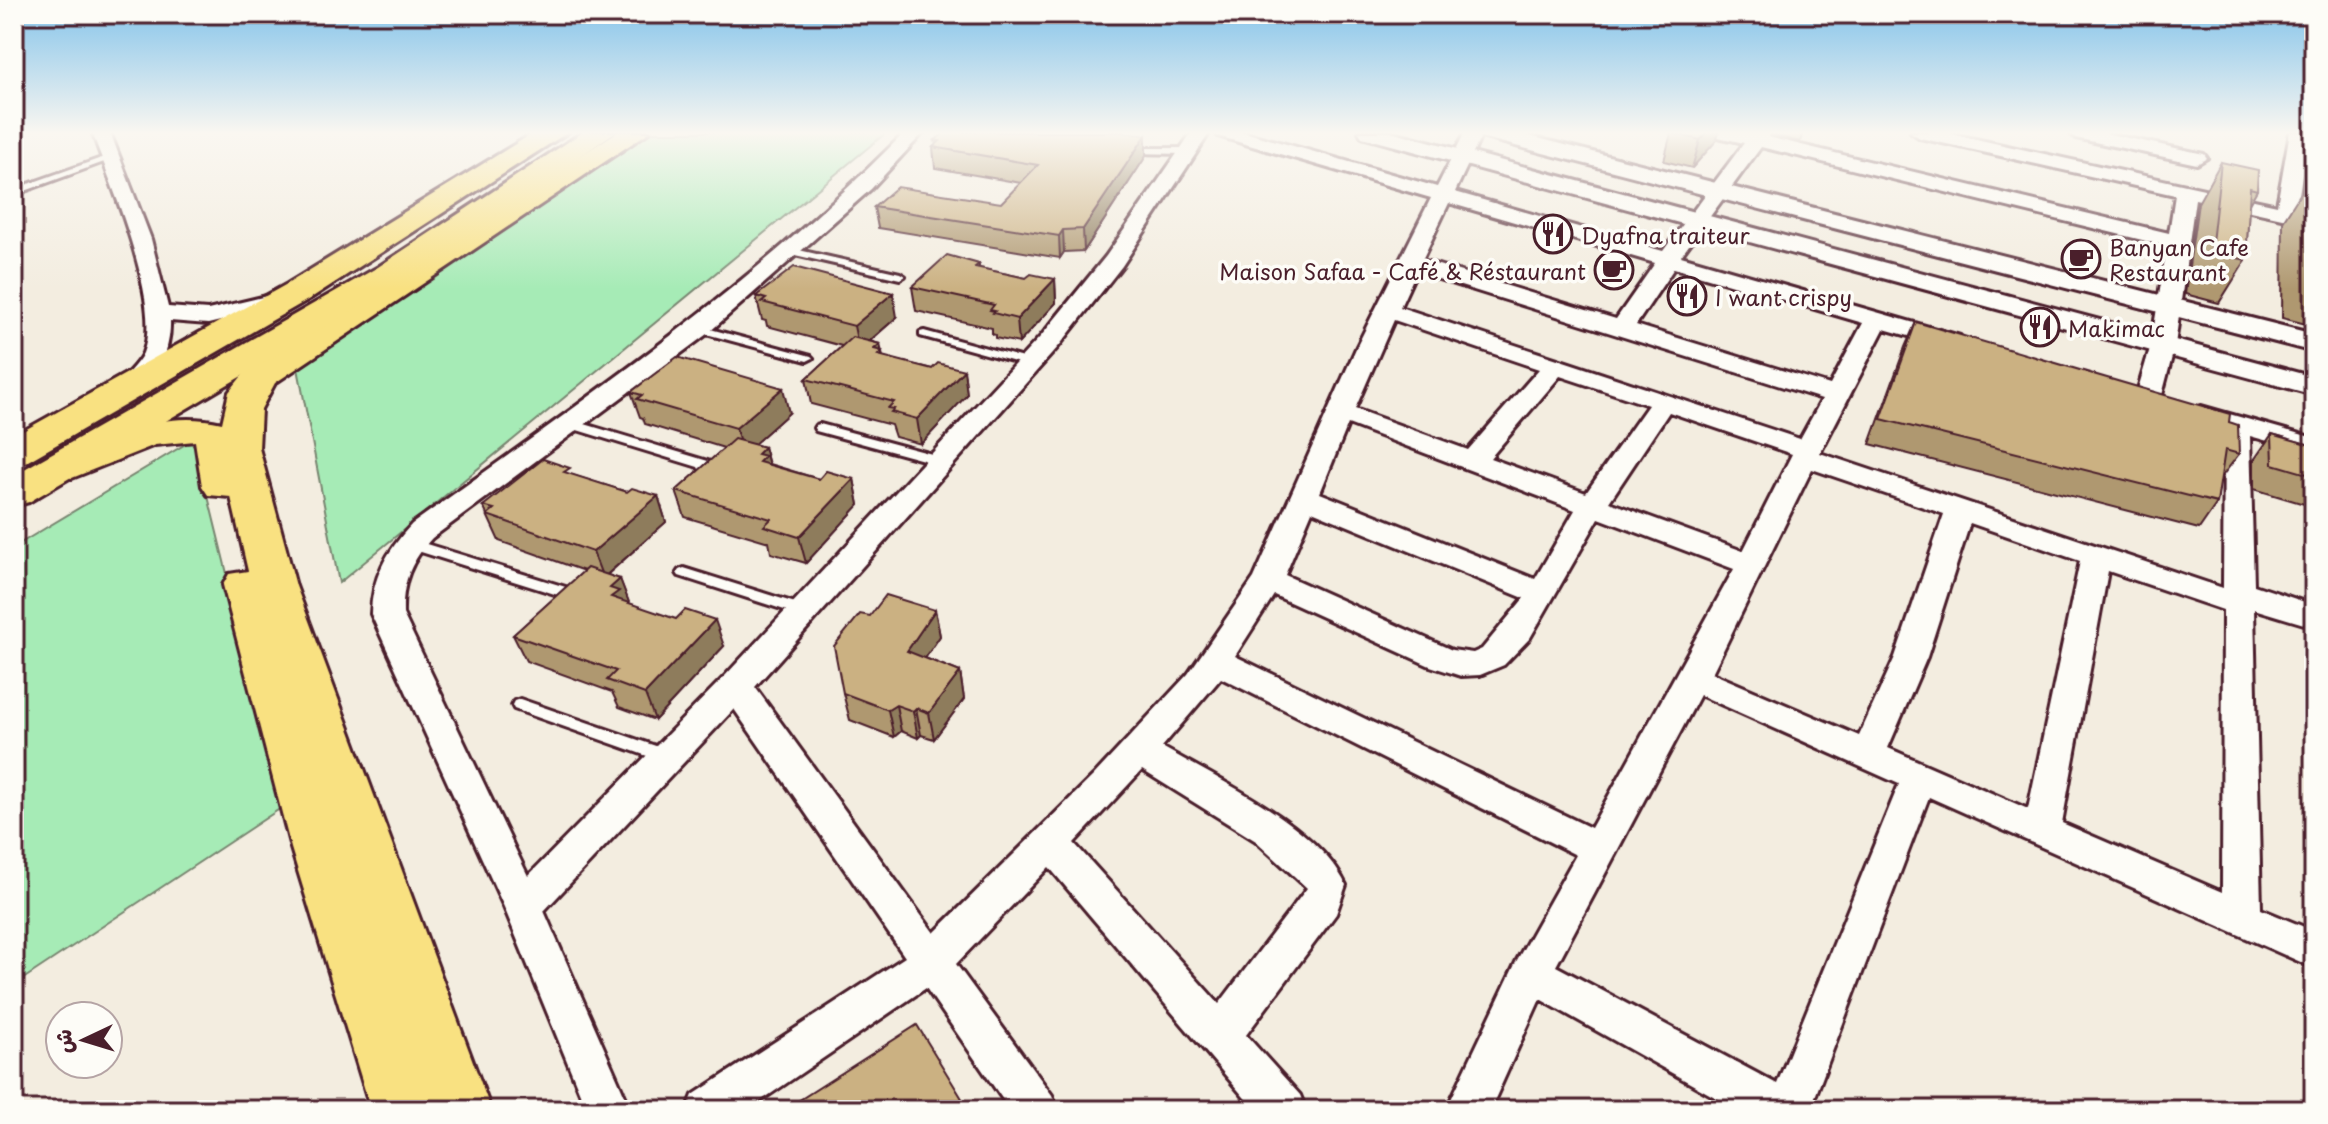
<svg xmlns="http://www.w3.org/2000/svg" width="2328" height="1124" viewBox="0 0 2328 1124" font-family="'Playpen Sans','Playpen Sans Arabic',sans-serif">
	<style>
		.green { fill: #a6ebb6; stroke: #788570; stroke-width: 2 }
		.lines { fill: none; stroke-linecap: round; stroke-linejoin: round }
		.service-casing { stroke: #4a1f2b; stroke-width: 6 }
		.minor-casing { stroke: #4a1f2b; stroke-width: 6 }
		.tertiary-casing { stroke: #4a1f2b; stroke-width: 6 }
		.primary-casing { stroke: #4a1f2b; stroke-width: 6 }
		.trunk-casing { stroke: #4a1f2b; stroke-width: 6 }
		.service { fill: #fdfcf7; fill-rule: evenodd }
		.minor { fill: #fdfcf7; fill-rule: evenodd }
		.tertiary { fill: #fdfcf7; fill-rule: evenodd }
		.primary { fill: #f9e181; fill-rule: evenodd }
		.trunk { fill: #f9e181; fill-rule: evenodd }
		.wall { fill: #af9870; stroke: #4a1f2b; stroke-width: 2 }
		.shaded-wall { fill: #8e7c5b; stroke: #4a1f2b; stroke-width: 2 }
		.building { fill: #cbb182; stroke: #4a1f2b; stroke-width: 2 }
		.labels { text-anchor: middle; dominant-baseline: central; stroke-width: 7; stroke-linejoin: round; paint-order: stroke }
		.far-poi-label { font-size: 22px; fill: #4a1f2b; stroke: #fdfcf7; text-anchor: start }
	</style>
	<rect width="100%" height="100%" fill="#f3ede0"/>
	<filter id="ink" filterUnits="userSpaceOnUse"><feTurbulence type="fractalNoise" baseFrequency=".0125" numOctaves="2"/><feDisplacementMap in="SourceGraphic" scale="16" xChannelSelector="R" yChannelSelector="G"/><feConvolveMatrix kernelMatrix="1 2 1 2 8 2 1 2 1" color-interpolation-filters="sRGB"/></filter>
	<g filter="url(#ink)">
		<g class="green">
			<path d="M645,132H887L339,583L297,363Z"/>
			<path d="M194,439L284,806L14,985V547Z"/>
		</g>
		<g class="lines">
			<defs>
				<g id="service">
					<path d="M1129,148H1188L1193,151L1188,154L1132,153L1129,152Z"/>
					<path d="M107,156L115,158L14,195V189Z"/>
					<path d="M790,248L900,273L905,276L900,279L786,253L785,251Z"/>
					<path d="M699,326L811,356L813,358L807,361L695,331V327Z"/>
					<path d="M924,331L1034,361L1036,363L1030,366L920,336V332Z"/>
					<path d="M568,419L708,461L711,468L705,472L700,471L698,467L564,426L562,423Z"/>
					<path d="M820,424L947,458L948,461L942,465L816,431L814,428L816,425Z"/>
					<path d="M410,539L582,592L584,596L577,601L405,547L403,544Z"/>
					<path d="M684,568L808,607L810,611L803,616L679,576L677,573L679,570Z"/>
					<path d="M520,699L673,752L675,757L673,762L667,763L514,709L512,705L514,701Z"/>
				</g>
				<g id="minor">
					<path d="M92,132H110L151,239L168,307L208,310L275,294L287,301L283,306L208,324L170,321C171,347 158,387 129,395L116,387C124,375 137,366 143,353C163,304 110,182 92,132Z"/>
					<path d="M905,132H924L871,189L707,334L432,538C411,561 402,582 403,614L528,876L724,677L1041,336L1106,256L1192,132H1210L1122,266L1059,346L755,687L934,933L1093,776L1188,674L1254,578L1357,346L1431,198L1218,136L1216,132H1244L1437,187L1465,132H1483L1455,192L1663,251L1744,143L1714,136L1712,132H1769L1768,137L2169,233L2175,195L1920,138L1911,132H1944L2277,205L2290,132H2308L2297,209L2314,213V225L2195,199L2175,345L2161,399L2148,407L2135,399L2151,345L2167,246L1761,147L1681,256L1960,336L1963,341L1951,348L1884,329L1820,453L2223,588L2224,429L2192,420L2188,414L2201,406L2314,438V454L2250,436L2254,585L2314,605V627L2254,609L2261,909L2314,931V968L1929,797L1810,1110H1738L1540,999L1490,1110H1446L1517,960L1576,855L1221,678L1162,747C1219,780 1317,825 1346,885L1336,914L1246,1035L1300,1095L1306,1110H1255L1049,867L956,964L1052,1095L1058,1110H1010L926,988L747,1110H687L693,1095L905,957L734,709L544,911L631,1110H587L504,907L371,614C372,577 387,551 412,524C583,401 757,283 905,132ZM1449,203L1655,263L1616,319L1422,260ZM1674,268L1863,323L1830,385L1636,325ZM1416,272L1822,399L1800,439L1400,307ZM1394,320L1539,369L1468,450L1355,409ZM1560,376L1648,405L1586,493L1490,458ZM1669,412L1792,454L1743,551L1609,502ZM1348,424L1575,510L1535,579L1320,493ZM1812,469L1944,514L1895,657L1859,736L1712,673ZM1312,511L1524,598L1482,649L1473,653L1452,650L1285,575ZM1599,518L1734,569L1591,828L1235,656L1274,595L1430,666L1461,676L1480,675L1504,665L1530,638ZM1970,523L2080,561L2028,809L1888,748L1927,657ZM2108,571L2223,610L2222,892L2062,823ZM1700,695L1899,784L1777,1084L1556,966ZM1142,770L1256,841L1307,888L1219,1004L1074,843Z"/>
					<path d="M2067,132H2100L2204,154L2207,158L2197,164L2076,138Z"/>
				</g>
				<g id="tertiary">
					<path d="M1359,132H1394L2314,377V395L1362,137Z"/>
					<path d="M1478,132H1514L2314,334V352L1481,137Z"/>
				</g>
				<g id="primary">
					<path d="M535,132H568L311,298L28,461L14,464V436L287,284Z"/>
					<path d="M617,132H649L275,383L261,409L259,448L296,586L491,1110H371L291,848L223,585L229,574L248,571L231,497L208,495L202,486L195,441L155,445L72,478L58,475L52,466L58,457C111,435 163,409 222,423L229,392L249,367L340,306L409,266Z"/>
				</g>
				<path id="trunk" d="M583,132H615L402,281L29,502L14,506V475L378,267Z"/>
			</defs>
			<use href="#service" class="service-casing"/>
			<use href="#minor" class="minor-casing"/>
			<use href="#tertiary" class="tertiary-casing"/>
			<use href="#primary" class="primary-casing"/>
			<use href="#trunk" class="trunk-casing"/>
			<use href="#service" class="service"/>
			<use href="#minor" class="minor"/>
			<use href="#tertiary" class="tertiary"/>
			<use href="#primary" class="primary"/>
			<use href="#trunk" class="trunk"/>
		</g>
		<g class="wall">
			<path d="M1772,132H1803L1800,142L1772,135Z"/>
			<path d="M1671,133L1716,141L1692,168L1664,161Z"/>
			<path d="M935,140L1146,156L1084,251L1064,252L1060,258L878,228L874,207L1001,203L1021,183L935,168L933,147L936,145Z"/>
			<path d="M2221,162L2257,190L2249,204L2246,260L2219,303L2185,294L2198,203Z"/>
			<path d="M2309,180L2314,181V326L2282,318L2283,221Z"/>
			<path d="M979,264V268L1026,278L1055,279L1056,303L1019,343L995,338V335L992,334V328L916,311L912,287Z"/>
			<path d="M756,296L897,317L870,341L880,344L883,357L932,369L964,370L967,395L921,444L895,437L891,425L811,404L806,379L842,346L767,326L766,321L762,320Z"/>
			<path d="M1916,322L2239,454L2220,479L2217,503L2199,529L1870,444L1905,347Z"/>
			<path d="M631,392L789,413L754,444L764,447L769,464L819,479H854L859,505L806,563L771,553L769,542L685,517L676,491L724,448L645,424L643,418L640,417Z"/>
			<path d="M2272,434L2314,446V507L2254,489V460Z"/>
			<path d="M572,475L627,492L658,496L666,522L607,575L620,579L629,603L724,646L655,720L619,707L612,692L526,661L513,635L584,571L499,541L483,506Z"/>
			<path d="M935,610L940,636L925,658L960,672L964,699L934,739L921,735L918,738L901,731L894,737L850,720L843,693L870,616Z"/>
		</g>
		<g class="shaded-wall">
			<path d="M1708,132H1719L1716,141L1692,168L1700,140Z"/>
			<path d="M1146,135V156L1084,251L1083,229Z"/>
			<path d="M1063,230L1064,252L1060,258L1059,236Z"/>
			<path d="M1055,279L1056,303L1019,343L1017,319Z"/>
			<path d="M893,293L897,317L859,350L854,326Z"/>
			<path d="M880,344L886,376L874,349Z"/>
			<path d="M964,370L967,395L921,444L917,419Z"/>
			<path d="M783,388L789,413L743,454L736,428Z"/>
			<path d="M764,447L771,473L766,488L757,454Z"/>
			<path d="M854,479L859,505L806,563L799,537Z"/>
			<path d="M658,496L666,522L603,578L593,552Z"/>
			<path d="M620,579L630,605L611,597L610,588Z"/>
			<path d="M935,610L940,636L912,678L907,651Z"/>
			<path d="M715,620L724,646L655,720L645,694Z"/>
			<path d="M960,672L964,699L934,739L929,713Z"/>
			<path d="M896,705L901,731L894,737L888,710Z"/>
			<path d="M916,708L921,735L918,738L913,711Z"/>
		</g>
		<g class="building">
			<path d="M946,132H1122L1146,135L1083,229L1063,230L1059,236L874,207L897,187L1001,203L1038,165L933,147L940,141L935,140Z"/>
			<path d="M1673,132H1708L1700,140L1671,133Z"/>
			<path d="M2221,162L2258,170L2257,190L2250,188L2246,260L2211,252Z"/>
			<path d="M2309,180L2314,181V276L2310,275Z"/>
			<path d="M947,255L979,264L975,267L1026,278L1031,274L1055,279L1017,319L993,313L995,311L990,310L994,305L912,287Z"/>
			<path d="M794,267L893,293L854,326L762,302L766,299L756,296Z"/>
			<path d="M1916,322L2230,414L2229,422L2238,425L2239,454L2225,450L2217,503L1881,419Z"/>
			<path d="M852,337L880,344L874,349L882,351L878,355L932,369L938,363L964,370L917,419L891,412L894,409L888,408L894,402L806,379Z"/>
			<path d="M677,357L783,388L736,428L637,399L642,395L631,392Z"/>
			<path d="M2272,434L2314,446V476L2273,464Z"/>
			<path d="M734,439L764,447L757,454L765,456L759,462L819,479L826,471L854,479L799,537L764,526L771,519L676,491Z"/>
			<path d="M543,459L570,468L564,472L627,492L632,488L658,496L593,552L487,515L494,509L483,506Z"/>
			<path d="M587,568L620,579L610,588L619,591L611,597L676,619L685,610L715,620L645,694L607,680L616,671L513,635Z"/>
			<path d="M886,595L935,610L907,651L960,672L929,713L916,708L913,711L896,705L888,710L843,693L834,646L860,614L870,616Z"/>
			<path d="M917,1025L969,1110H784Z"/>
		</g>
	</g>
	<linearGradient id="sky" x2="0" y2="1"><stop stop-color="#83c3ea"/><stop offset="0.46" stop-color="#faf7f1"/><stop offset="1" stop-color="#faf7f1" stop-opacity="0"/></linearGradient>
	<rect width="2328" height="289" fill="url(#sky)"/>
	<defs>
		<symbol id="restaurant-ring" viewBox="-11 -11 22 22"><circle r="9.5" fill="#fdfcf7" stroke="#4a1f2b" stroke-width="1.5"/><path d="M-5-6h1v4h1v-4h1v4h1v-4h1v5L-1.5 .5V6h-2V.5L-5-1ZM5-6V6H3V1.5H1.5Q1.5-4 5-6Z" fill="#4a1f2b"/></symbol>
		<symbol id="cafe-ring" viewBox="-11 -11 22 22"><circle r="9.5" fill="#fdfcf7" stroke="#4a1f2b" stroke-width="1.5"/><path d="M-5.5-4.5H6V0H3Q3 3.5 0 3.5H-2.5Q-5.5 3.5-5.5 0ZM3-3.2v2h1.7v-2ZM-6 4.5H4V6H-6Z" fill="#4a1f2b"/></symbol>
	</defs>
	<g fill-rule="evenodd">
		<use href="#restaurant-ring" x="1531" y="212" width="44" height="44"/>
		<use href="#cafe-ring" x="2059" y="237" width="44" height="44"/>
		<use href="#cafe-ring" x="1592" y="248" width="44" height="44"/>
		<use href="#restaurant-ring" x="1665" y="274" width="44" height="44"/>
		<use href="#restaurant-ring" x="2018" y="305" width="44" height="44"/>
	</g>
	<g class="labels">
		<g class="far-poi-label">
			<text x="1581" y="234">Dyafna traiteur</text>
			<text x="2109" y="246">Banyan Cafe<tspan x="2109" dy="25">Restaurant</tspan></text>
			<text x="1586" y="270" text-anchor="end">Maison Safaa - Café &amp; Réstaurant</text>
			<text x="1715" y="296">I want crispy</text>
			<text x="2068" y="327">Makimac</text>
		</g>
	</g>
	<rect width="2328" height="1124" fill="none" stroke="#fdfcf7" stroke-width="48"/>
	<rect x="24" y="24" width="2280" height="1076" fill="none" stroke="#4a1f2b" stroke-width="3" filter="url(#ink)"/>
	<g transform="translate(84 1040) rotate(266)"><circle r="38" fill="#fdfcf7" stroke="#b5a4a5" stroke-width="2"/>
	<path d="M0-6L14 30L0 20L-14 30Z" fill="#4a1f2b"/>
	<text y="-12" font-size="22" font-weight="bold" text-anchor="middle" fill="#4a1f2b">ش</text>
	</g>
</svg>
